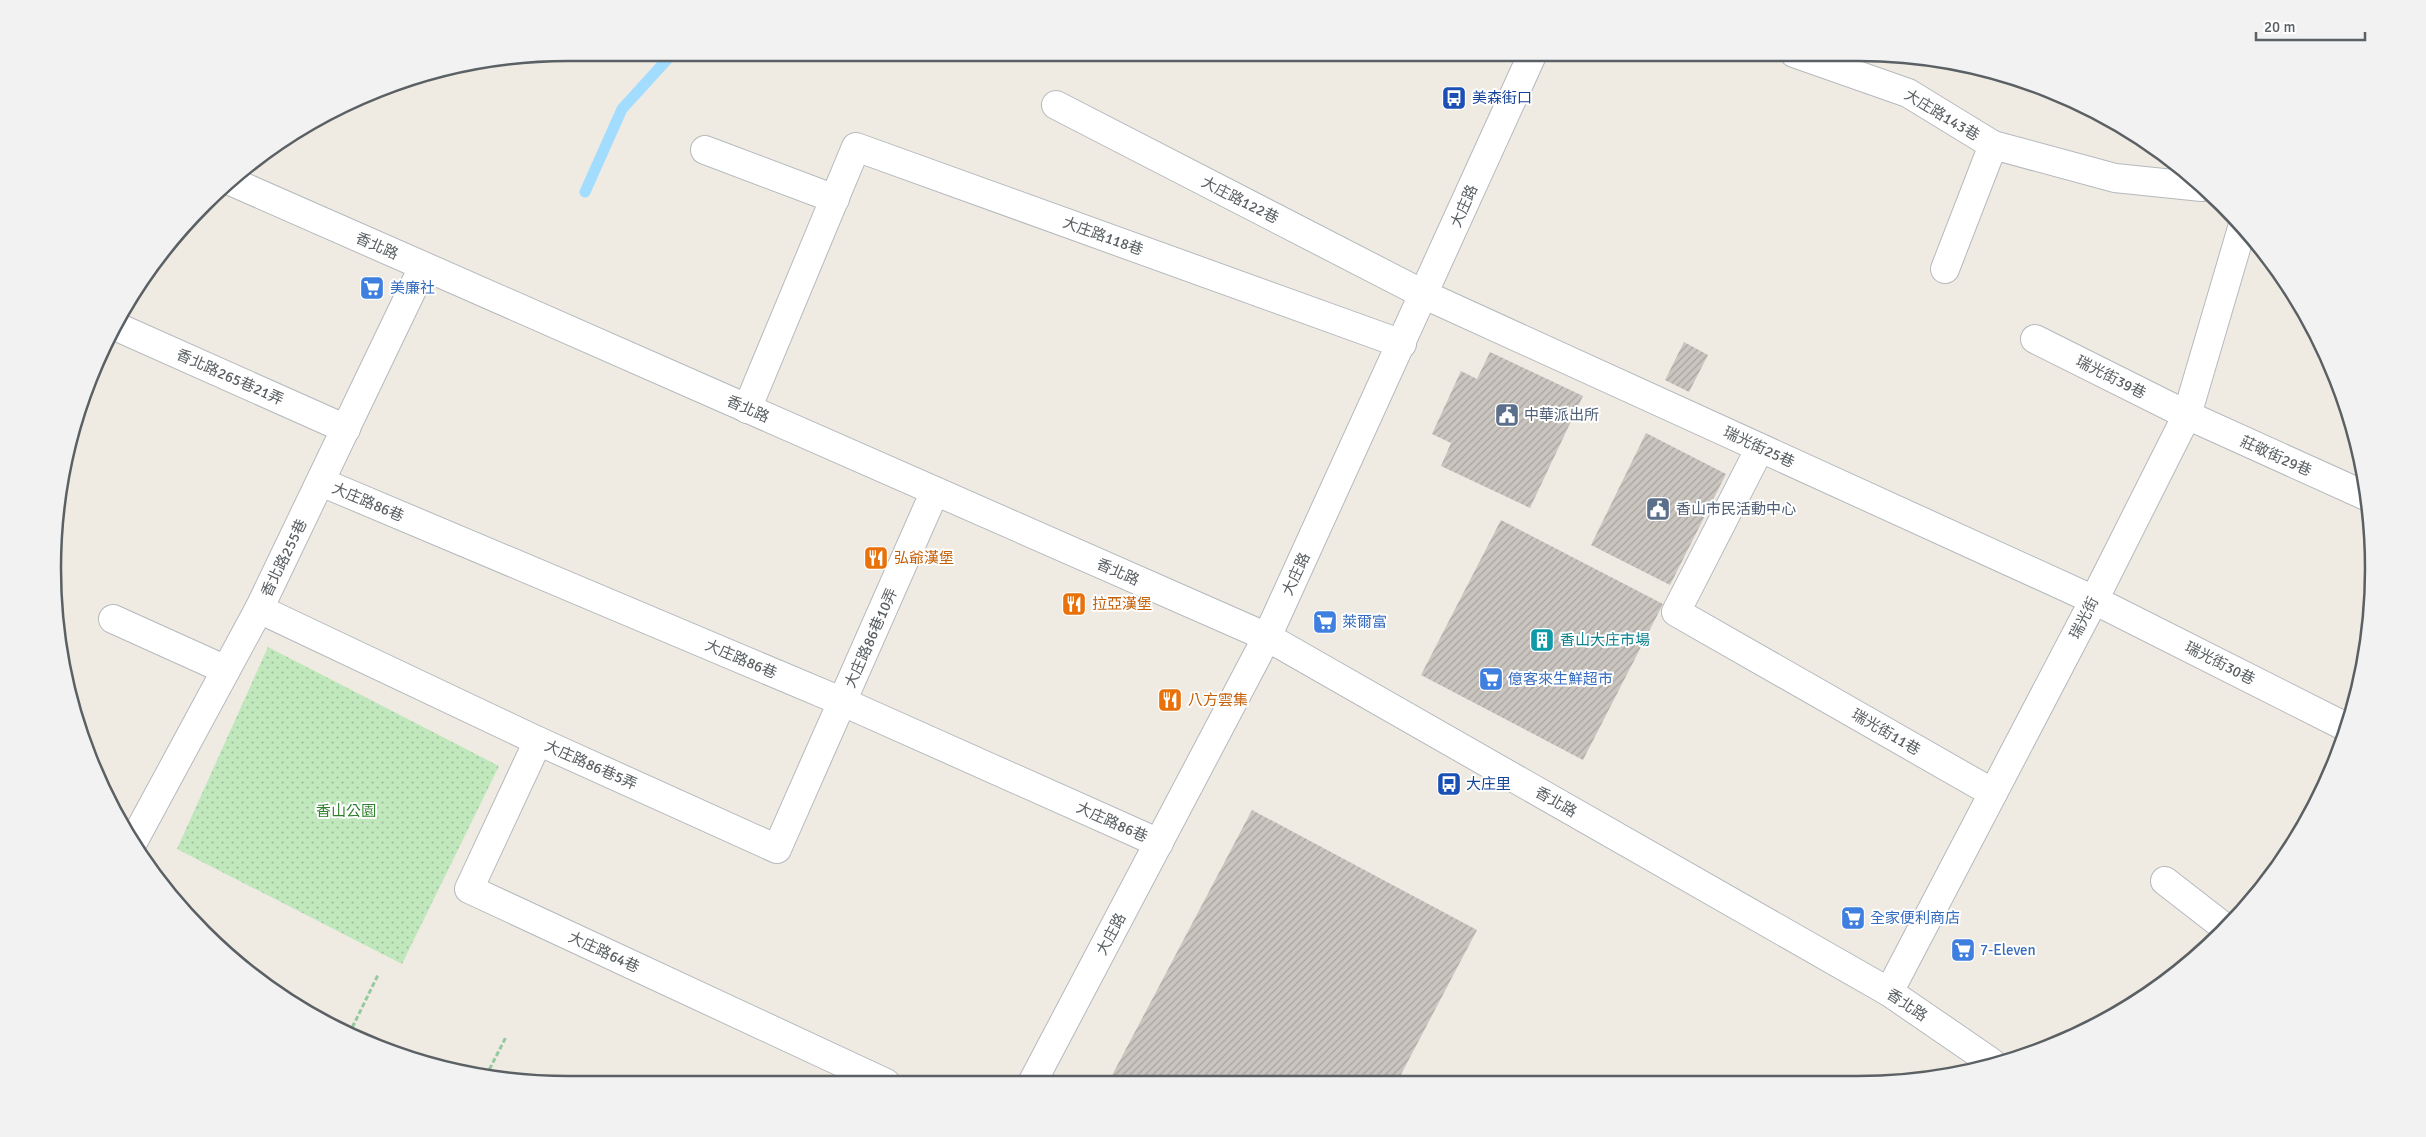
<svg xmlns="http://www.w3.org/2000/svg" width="2426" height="1137" viewBox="0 0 2426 1137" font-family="Signika,'Noto Sans TC',sans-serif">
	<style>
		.park { fill: url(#park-dots) }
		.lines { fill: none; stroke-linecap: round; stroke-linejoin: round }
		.stream { stroke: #a2ddff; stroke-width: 11 }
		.building { fill: url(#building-hatch) }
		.minor-casing { stroke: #b5b9be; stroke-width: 30 }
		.path { stroke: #95caa0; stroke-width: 3; stroke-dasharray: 5 2.5; stroke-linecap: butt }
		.minor { stroke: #fff; stroke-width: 28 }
		.labels { text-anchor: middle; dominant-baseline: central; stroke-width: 4; stroke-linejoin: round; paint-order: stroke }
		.transit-label { font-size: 15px; fill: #164399; stroke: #fff; text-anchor: start }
		.street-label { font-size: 15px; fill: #5a6064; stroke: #fff }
		.shop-label { font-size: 15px; fill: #366cbe; stroke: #fff; text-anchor: start }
		.service-label { font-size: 15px; fill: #4e5e75; stroke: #fff; text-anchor: start }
		.food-label { font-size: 15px; fill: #c56008; stroke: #fff; text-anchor: start }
		.culture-label { font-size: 15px; fill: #0d838f; stroke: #fff; text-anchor: start }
		.park-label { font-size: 15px; fill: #2f822d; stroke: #fff }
		.rim { fill: none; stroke: #5a6064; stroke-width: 2.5 }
	</style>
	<defs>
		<pattern id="park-dots" width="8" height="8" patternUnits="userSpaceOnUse" patternTransform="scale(1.25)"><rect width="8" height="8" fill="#c0e8bc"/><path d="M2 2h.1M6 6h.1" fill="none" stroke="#9fbf9c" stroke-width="1.8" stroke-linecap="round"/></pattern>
		<pattern id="building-hatch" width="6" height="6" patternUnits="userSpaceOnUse" patternTransform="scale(1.25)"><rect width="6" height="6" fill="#cac5bf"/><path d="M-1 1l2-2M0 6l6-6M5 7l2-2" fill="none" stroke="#a7a39f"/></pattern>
	</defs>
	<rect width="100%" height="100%" fill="#efebe2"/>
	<path class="park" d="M268,647L499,766L402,964L177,849Z"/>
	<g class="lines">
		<path class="stream" d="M585,192L622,109L673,53"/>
	</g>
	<g class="building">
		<path d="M1684,342L1708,355L1689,392L1665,380Z"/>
		<path d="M1490,352L1583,396L1530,508L1441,466L1451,443L1432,434L1461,371L1477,379Z"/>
		<path d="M1646,433L1726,474L1670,585L1591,545Z"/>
		<path d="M1501,520L1663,604L1583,760L1421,675Z"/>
		<path d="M1252,810L1477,930L1397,1082L1108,1083Z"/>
	</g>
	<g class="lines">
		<defs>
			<g id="minor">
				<path d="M1794,53L1908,93L1993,145L1945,269"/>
				<path d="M1056,105L1425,295L2094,600L2346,727"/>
				<path d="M1993,145L2115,178L2202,187"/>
				<path d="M705,150L835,199"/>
				<path d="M228,180L1267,637L1889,992L1991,1062"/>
				<path d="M115,326L346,429"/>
				<path d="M2035,339L2187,415L2366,496"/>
				<path d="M747,409L856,147L1402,344"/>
				<path d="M1760,448L1676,612L1993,793"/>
				<path d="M321,482L843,702L1159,843"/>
				<path d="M259,609L538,741L777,849L935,491"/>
				<path d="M113,619L226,670"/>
				<path d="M538,741L469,889L886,1083"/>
				<path d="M133,842L259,609L423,267"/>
				<path d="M2165,881L2223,926"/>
				<path d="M1889,992L2094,600L2187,415L2242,228"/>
				<path d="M1032,1083L1267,637L1533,53"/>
			</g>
		</defs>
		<use href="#minor" class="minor-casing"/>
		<g class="path">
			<path d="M349,1034L378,975"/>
			<path d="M486,1076L506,1037"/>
		</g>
		<use href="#minor" class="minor"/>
	</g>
	<defs>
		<symbol id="bus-square" viewBox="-11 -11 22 22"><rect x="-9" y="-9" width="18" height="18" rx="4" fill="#1a4fb4" stroke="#fff"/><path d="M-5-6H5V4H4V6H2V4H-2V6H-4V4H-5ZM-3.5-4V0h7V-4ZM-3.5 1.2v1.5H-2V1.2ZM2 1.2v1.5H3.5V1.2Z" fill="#fff"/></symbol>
		<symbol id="supermarket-square" viewBox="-11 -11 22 22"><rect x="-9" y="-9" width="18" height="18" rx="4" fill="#3f7fe0" stroke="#fff"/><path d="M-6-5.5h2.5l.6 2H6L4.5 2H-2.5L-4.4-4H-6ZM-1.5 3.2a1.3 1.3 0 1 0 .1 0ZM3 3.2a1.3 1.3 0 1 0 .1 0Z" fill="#fff"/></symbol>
		<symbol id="civic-square" viewBox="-11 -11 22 22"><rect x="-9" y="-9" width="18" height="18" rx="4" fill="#5c6f8a" stroke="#fff"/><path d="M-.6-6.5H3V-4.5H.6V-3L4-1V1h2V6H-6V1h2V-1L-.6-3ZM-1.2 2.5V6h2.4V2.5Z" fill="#fff"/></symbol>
		<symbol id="restaurant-square" viewBox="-11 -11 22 22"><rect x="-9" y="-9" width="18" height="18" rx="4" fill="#e8710a" stroke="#fff"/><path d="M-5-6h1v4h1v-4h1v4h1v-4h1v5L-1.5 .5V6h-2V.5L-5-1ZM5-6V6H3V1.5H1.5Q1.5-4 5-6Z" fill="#fff"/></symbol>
		<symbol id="building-square" viewBox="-11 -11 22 22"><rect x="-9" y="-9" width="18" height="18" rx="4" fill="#0f9aa8" stroke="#fff"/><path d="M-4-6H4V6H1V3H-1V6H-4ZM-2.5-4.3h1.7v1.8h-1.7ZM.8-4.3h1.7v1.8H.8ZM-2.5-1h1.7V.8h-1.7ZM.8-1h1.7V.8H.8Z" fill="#fff"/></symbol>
	</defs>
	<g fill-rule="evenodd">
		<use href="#bus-square" x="1440" y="84" width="28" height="28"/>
		<use href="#supermarket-square" x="358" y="274" width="28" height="28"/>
		<use href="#civic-square" x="1493" y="401" width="28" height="28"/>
		<use href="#civic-square" x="1644" y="495" width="28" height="28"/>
		<use href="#restaurant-square" x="862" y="544" width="28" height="28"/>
		<use href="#restaurant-square" x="1060" y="590" width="28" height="28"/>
		<use href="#supermarket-square" x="1311" y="608" width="28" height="28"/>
		<use href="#building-square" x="1528" y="626" width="28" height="28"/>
		<use href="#supermarket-square" x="1477" y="665" width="28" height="28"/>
		<use href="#restaurant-square" x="1156" y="686" width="28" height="28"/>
		<use href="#bus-square" x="1435" y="770" width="28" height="28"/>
		<use href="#supermarket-square" x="1839" y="904" width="28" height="28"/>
		<use href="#supermarket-square" x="1949" y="936" width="28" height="28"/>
	</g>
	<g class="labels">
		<g class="transit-label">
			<text x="1472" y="98">美森街口</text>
			<text x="1466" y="784">大庄里</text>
		</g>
		<g class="street-label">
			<text transform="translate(1942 115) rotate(31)">大庄路143巷</text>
			<text transform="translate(1240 200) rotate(27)">大庄路122巷</text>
			<text transform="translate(1464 206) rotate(-66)">大庄路</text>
			<text transform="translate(1103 236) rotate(20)">大庄路118巷</text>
			<text transform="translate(377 246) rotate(24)">香北路</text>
			<text transform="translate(230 377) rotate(24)">香北路265巷21弄</text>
			<text transform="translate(2111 377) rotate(27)">瑞光街39巷</text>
			<text transform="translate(748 409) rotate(24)">香北路</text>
			<text transform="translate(1759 447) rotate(25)">瑞光街25巷</text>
			<text transform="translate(2276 456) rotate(24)">莊敬街29巷</text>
			<text transform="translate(368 502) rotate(23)">大庄路86巷</text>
			<text transform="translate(284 558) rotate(-64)">香北路255巷</text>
			<text transform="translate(1118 572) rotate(24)">香北路</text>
			<text transform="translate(1296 574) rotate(-65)">大庄路</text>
			<text transform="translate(2084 618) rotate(-63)">瑞光街</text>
			<text transform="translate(871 638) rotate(-66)">大庄路86巷10弄</text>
			<text transform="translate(741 659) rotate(23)">大庄路86巷</text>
			<text transform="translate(2220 663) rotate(27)">瑞光街30巷</text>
			<text transform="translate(1886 732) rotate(30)">瑞光街11巷</text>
			<text transform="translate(591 765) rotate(24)">大庄路86巷5弄</text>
			<text transform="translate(1556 802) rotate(30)">香北路</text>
			<text transform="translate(1112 822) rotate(24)">大庄路86巷</text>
			<text transform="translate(1111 934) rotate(-62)">大庄路</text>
			<text transform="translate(604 952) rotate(25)">大庄路64巷</text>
			<text transform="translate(1907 1005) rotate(34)">香北路</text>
		</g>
		<g class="shop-label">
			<text x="390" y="288">美廉社</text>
			<text x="1342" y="622">萊爾富</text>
			<text x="1508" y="679">億客來生鮮超市</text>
			<text x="1870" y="918">全家便利商店</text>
			<text x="1980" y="950">7-Eleven</text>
		</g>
		<g class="service-label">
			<text x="1524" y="415">中華派出所</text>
			<text x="1676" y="509">香山市民活動中心</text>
		</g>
		<g class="food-label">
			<text x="894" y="558">弘爺漢堡</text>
			<text x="1092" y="604">拉亞漢堡</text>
			<text x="1188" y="700">八方雲集</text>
		</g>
		<g class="culture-label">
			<text x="1560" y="640">香山大庄市場</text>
		</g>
		<g class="park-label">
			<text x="346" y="811">香山公園</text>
		</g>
	</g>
	<path d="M0 0H2426V1137H0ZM568 61H1858A507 507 0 0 1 2365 568V569A507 507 0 0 1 1858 1076H568A507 507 0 0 1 61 569V568A507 507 0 0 1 568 61Z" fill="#f2f2f3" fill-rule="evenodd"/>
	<path class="rim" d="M568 61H1858A507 507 0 0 1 2365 568V569A507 507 0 0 1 1858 1076H568A507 507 0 0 1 61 569V568A507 507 0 0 1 568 61Z"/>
	<path d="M2256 32v8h109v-8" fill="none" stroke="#5a6064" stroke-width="2.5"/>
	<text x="2264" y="32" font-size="15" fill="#5a6064" stroke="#ffffff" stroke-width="4" paint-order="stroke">20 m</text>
</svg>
